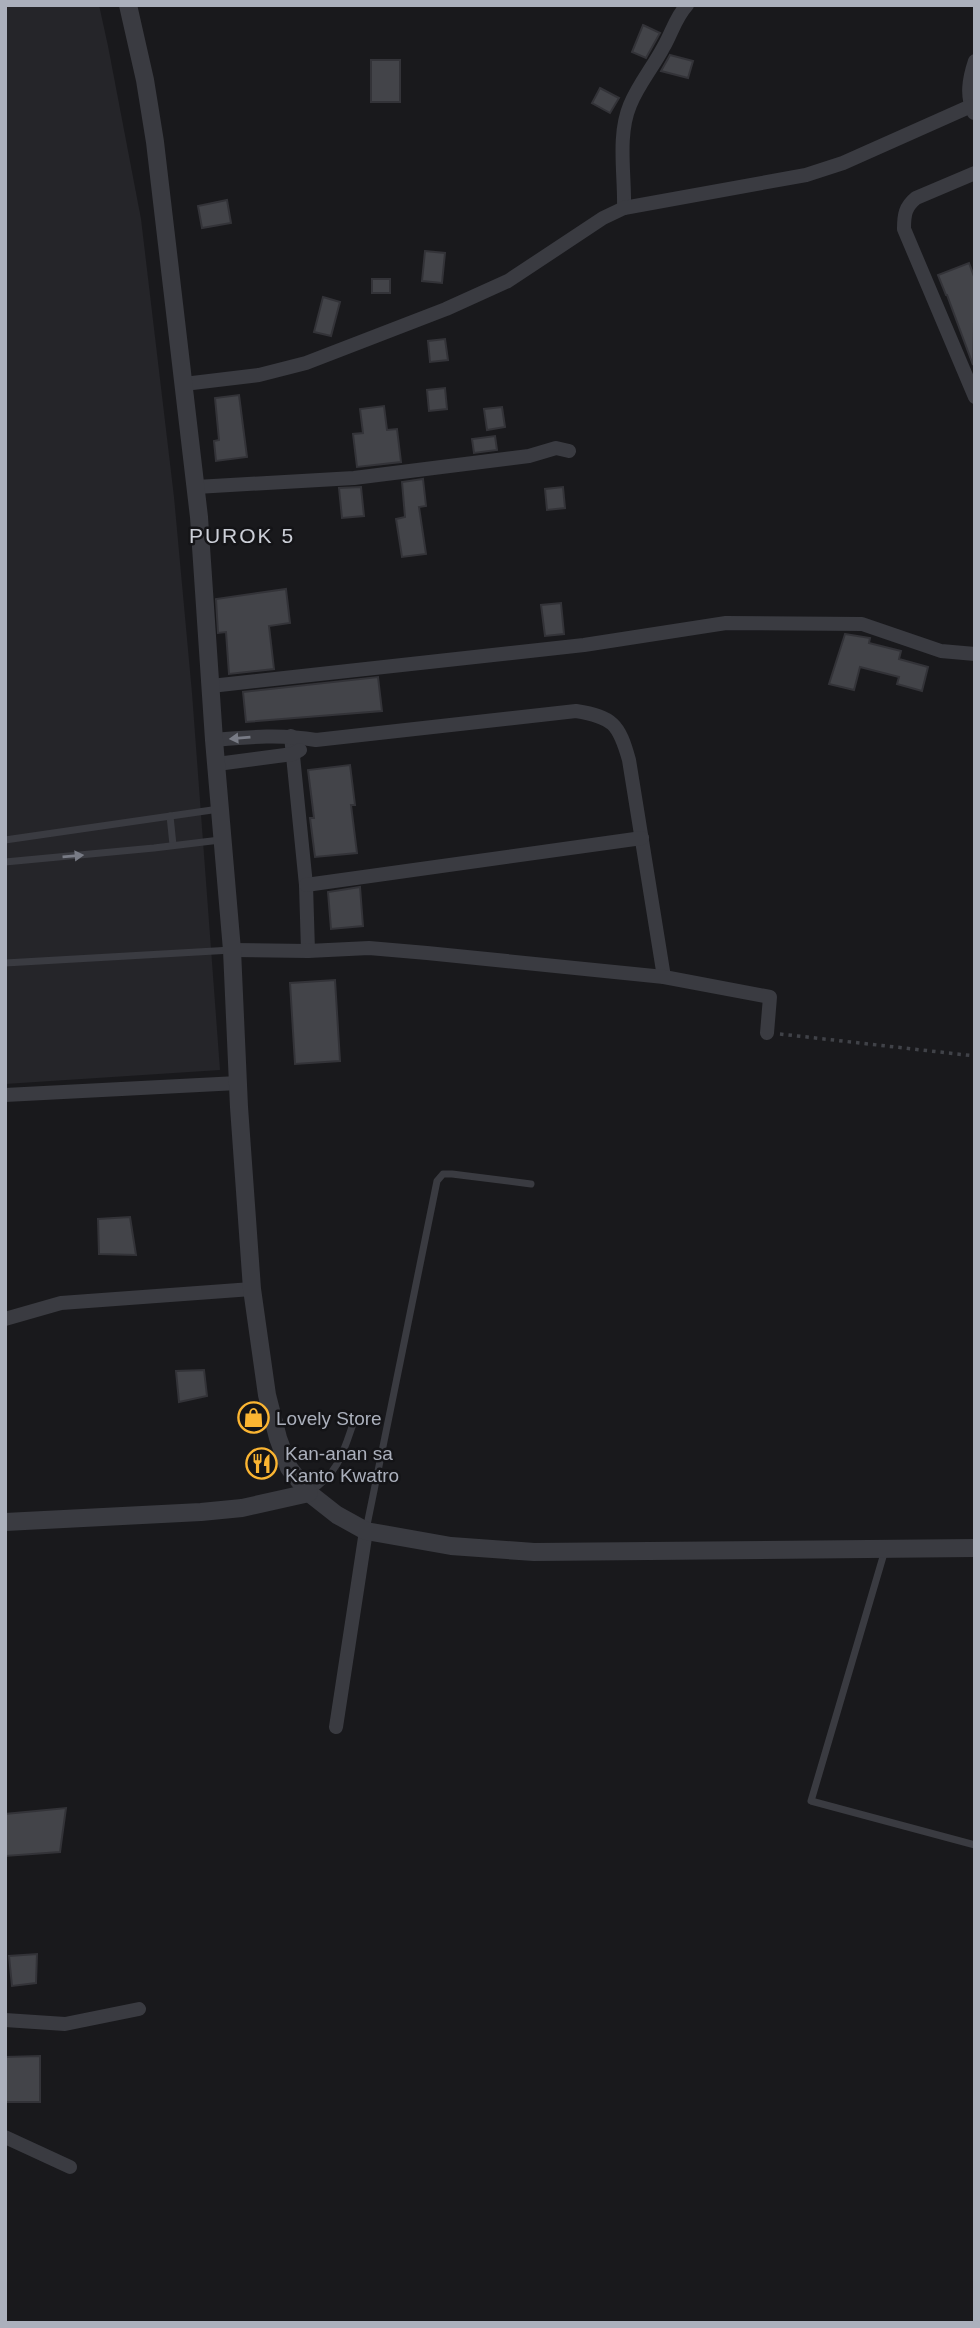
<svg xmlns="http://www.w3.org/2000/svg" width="980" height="2328" viewBox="0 0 980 2328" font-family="Arial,sans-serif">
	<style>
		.built { fill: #252529 }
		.building { fill: #434449; stroke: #333338; stroke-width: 2 }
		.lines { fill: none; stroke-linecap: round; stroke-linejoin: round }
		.path { stroke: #404248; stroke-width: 3.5; stroke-dasharray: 3.5 5; stroke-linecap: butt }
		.service { stroke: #3a3b41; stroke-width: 7 }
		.minor { stroke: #3a3b41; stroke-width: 14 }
		.tertiary { stroke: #3a3b41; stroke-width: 18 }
		.oneway { fill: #787b85 }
		.labels { text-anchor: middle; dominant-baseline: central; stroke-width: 5; stroke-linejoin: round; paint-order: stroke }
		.poi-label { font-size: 19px; fill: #abb0bc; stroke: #141417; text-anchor: start }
		.neighbourhood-label { font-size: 21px; letter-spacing: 2px; fill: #cccfd7; stroke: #141417 }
	</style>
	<rect width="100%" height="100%" fill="#19191c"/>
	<path class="built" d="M5,5H99L108,46L141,219L174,497L192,693L220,1070L5,1084Z"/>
	<g class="building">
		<path d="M643,25L660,33L646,58L632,52Z"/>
		<path d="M670,55L693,61L688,78L661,71Z"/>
		<rect x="371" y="60" width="29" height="42"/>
		<path d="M600,88L619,98L610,113L592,103Z"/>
		<path d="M227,200L231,223L202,228L198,206Z"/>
		<path d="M425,251L445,253L442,283L422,281Z"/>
		<path d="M969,263L975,279L973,365L947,295H946L938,275Z"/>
		<rect x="372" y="279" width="18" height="14"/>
		<path d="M323,297L340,302L331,336L314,332Z"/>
		<path d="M445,339L448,360L430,362L428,341Z"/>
		<path d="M445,388L447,409L429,411L427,390Z"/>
		<path d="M239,395L247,457L216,461L214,441L219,440L215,398Z"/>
		<path d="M384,406L387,430L397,429L401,462L357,467L353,434L363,433L360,409Z"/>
		<path d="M502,407L505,427L487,430L484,409Z"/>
		<path d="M495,436L497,450L474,453L472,439Z"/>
		<path d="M423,479L426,506L419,507L426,554L402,557L396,519L405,517L402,482Z"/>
		<path d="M361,487L364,516L342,518L339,488Z"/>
		<path d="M563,487L565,508L547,510L545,489Z"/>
		<path d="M286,589L290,623L269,626L274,669L229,674L226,632L218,633L216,599Z"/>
		<path d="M561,603L564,634L545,636L541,605Z"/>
		<path d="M845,634L870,638L869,643L901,651L899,659L928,667L922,691L897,684L899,677L860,667L854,690L829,684Z"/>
		<path d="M378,677L382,711L246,722L243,692Z"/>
		<path d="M350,765L355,805H351L357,853L315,857L310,818H314L308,770Z"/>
		<path d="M360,887L363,926L331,929L328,892Z"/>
		<path d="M335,980L340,1061L295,1064L290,983Z"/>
		<path d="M130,1217L136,1255L99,1254L98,1219Z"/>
		<path d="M204,1370L207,1396L179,1402L176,1371Z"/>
		<path d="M66,1808L60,1852L5,1856V1814Z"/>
		<path d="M37,1954L36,1983L12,1986L9,1956Z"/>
		<path d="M40,2056V2102H5V2057Z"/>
	</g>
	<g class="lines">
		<path class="path" d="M780,1034L975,1056"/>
		<g class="service">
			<path d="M170,816L173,845"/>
			<path d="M5,840L219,809"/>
			<path d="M5,862L154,848L220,840"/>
			<path d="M5,963L232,950"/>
			<path d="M310,1492C339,1472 343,1453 354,1421"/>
			<path d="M366,1530L437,1181L443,1174H452L531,1184"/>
			<path d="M885,1550L811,1801L975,1845"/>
		</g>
		<g class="minor">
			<path d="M974,113C966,96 969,79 975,61"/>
			<path d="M975,173L916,198C905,207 904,215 904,229L975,397"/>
			<path d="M624,208C625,175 617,136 630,105C638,85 653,67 663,48C672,33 675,18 687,5"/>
			<path d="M184,384L259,375L306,363L446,309L508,281L603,218L624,208L806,175L843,163L971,106"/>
			<path d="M196,487L354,478L529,456L556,448L569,451"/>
			<path d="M211,686L584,645L726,623L862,624L941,651L975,654"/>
			<path d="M291,736L306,885L308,951"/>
			<path d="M214,740C249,737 281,734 316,740L576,711C613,717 619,724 629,760L664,977"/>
			<path d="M217,764L293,754L300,750"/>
			<path d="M306,885L642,838"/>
			<path d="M232,950L308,951L369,948L427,953L664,977L770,997L767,1033"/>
			<path d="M5,1095L238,1083"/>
			<path d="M5,1319L61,1303L252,1289"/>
			<path d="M336,1727L366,1531"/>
			<path d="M5,2020L65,2024L139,2009"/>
			<path d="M5,2137L70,2167"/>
		</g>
		<g class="tertiary">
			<path d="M128,5L145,80L155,142L199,517L214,740L232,950L239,1107L252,1289L267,1395L278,1438L289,1468L309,1493L337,1515L366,1531L451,1546L534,1552L975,1548"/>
			<path d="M5,1522L201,1512L242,1508L309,1493"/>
		</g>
	</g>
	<defs><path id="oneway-solid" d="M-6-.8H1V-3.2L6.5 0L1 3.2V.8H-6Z" transform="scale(1.75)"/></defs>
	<g class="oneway">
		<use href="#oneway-solid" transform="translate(240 738) rotate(175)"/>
		<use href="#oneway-solid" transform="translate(73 856) rotate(-5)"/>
	</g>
	<defs>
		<symbol id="shop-ring" viewBox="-11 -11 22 22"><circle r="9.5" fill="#141417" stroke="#fbb532" stroke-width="1.5"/><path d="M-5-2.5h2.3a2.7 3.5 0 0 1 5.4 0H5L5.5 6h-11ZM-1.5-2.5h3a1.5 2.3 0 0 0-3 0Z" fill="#fbb532"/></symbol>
		<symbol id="restaurant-ring" viewBox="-11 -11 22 22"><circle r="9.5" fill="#141417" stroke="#fbb532" stroke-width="1.5"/><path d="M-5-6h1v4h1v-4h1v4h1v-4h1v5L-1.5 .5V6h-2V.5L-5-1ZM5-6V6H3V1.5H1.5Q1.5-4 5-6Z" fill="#fbb532"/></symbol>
	</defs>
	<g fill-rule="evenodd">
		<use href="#shop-ring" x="236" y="1400" width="35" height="35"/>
		<use href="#restaurant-ring" x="244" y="1446" width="35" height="35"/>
	</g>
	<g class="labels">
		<g class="poi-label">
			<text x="276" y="1418">Lovely Store</text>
			<text x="285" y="1453">Kan-anan sa<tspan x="285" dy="22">Kanto Kwatro</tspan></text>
		</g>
		<g class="neighbourhood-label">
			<text x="242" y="535">PUROK 5</text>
		</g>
	</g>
	<rect width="980" height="2328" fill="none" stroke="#abb0bc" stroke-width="14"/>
</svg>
